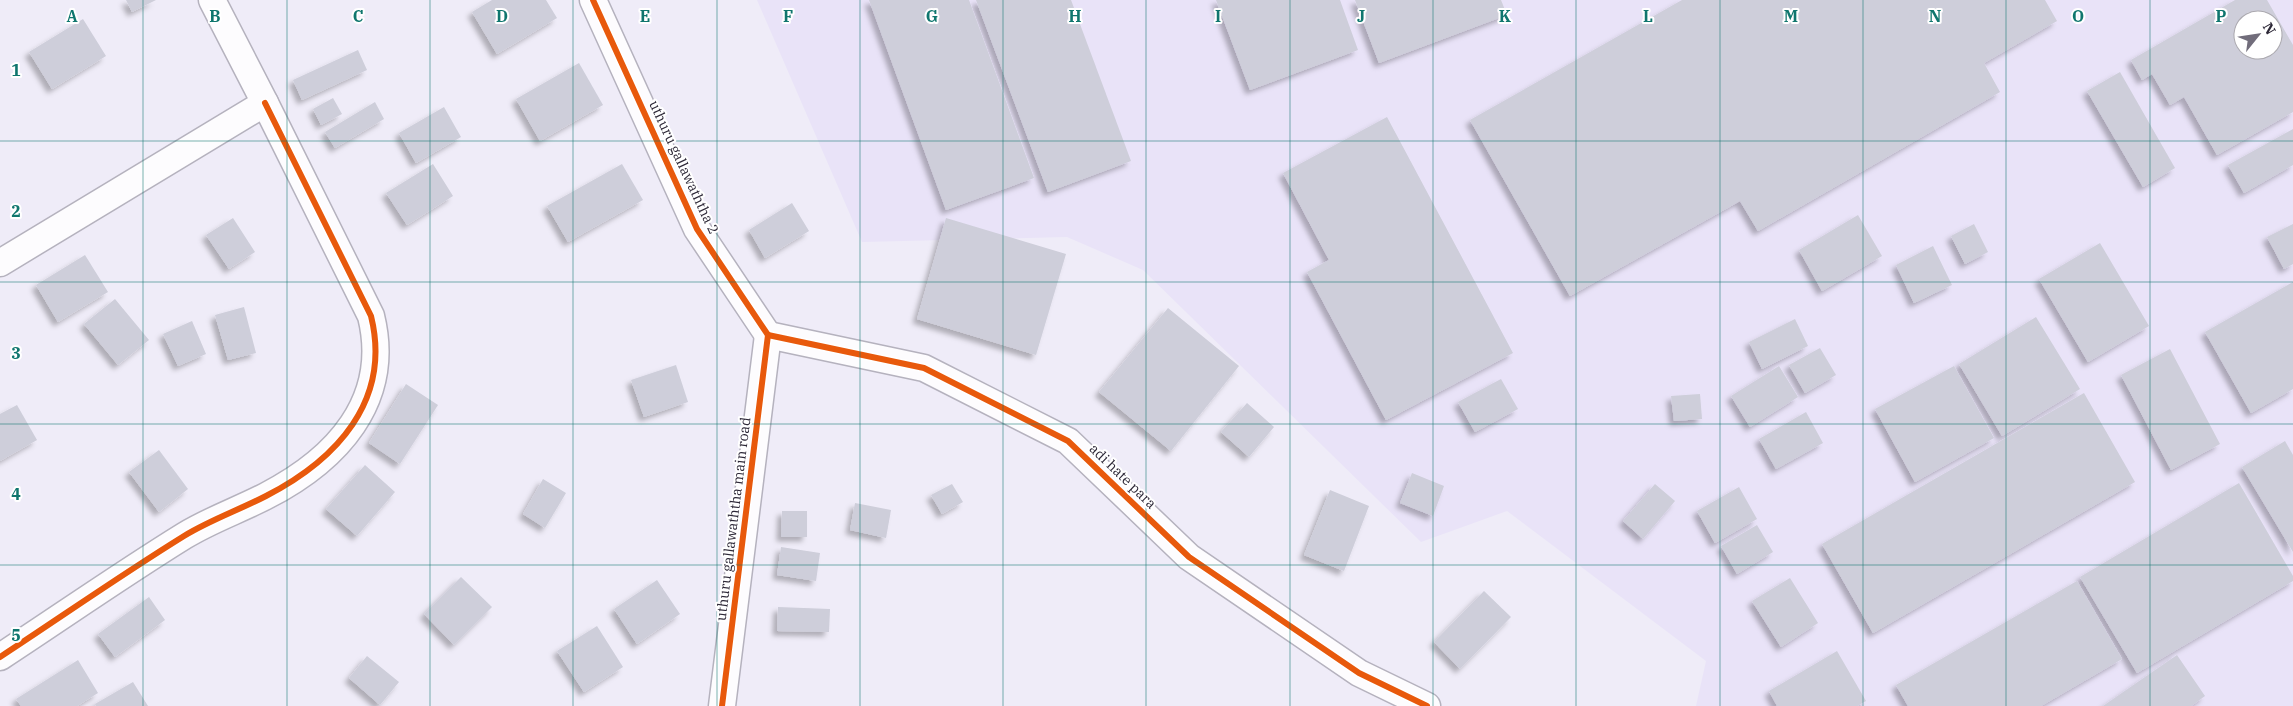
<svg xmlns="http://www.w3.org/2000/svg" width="2293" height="706" font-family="'IBM Plex Serif',serif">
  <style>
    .built { fill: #e9e3f8; fill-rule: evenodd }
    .building { fill: #ceceda; fill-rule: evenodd; filter: url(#shadow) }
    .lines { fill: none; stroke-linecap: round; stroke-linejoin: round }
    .street-casing { stroke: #b5b2be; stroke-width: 29 }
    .street { stroke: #fdfcfe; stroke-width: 26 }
    .cycleway-casing { stroke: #fff; stroke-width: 9 }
    .cycleway { stroke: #e8590c; stroke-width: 6 }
    .grid { fill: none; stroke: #0f766e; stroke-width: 1; stroke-opacity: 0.55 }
    .labels { text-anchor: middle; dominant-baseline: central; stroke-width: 4; stroke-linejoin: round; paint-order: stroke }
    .street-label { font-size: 14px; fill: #2d2837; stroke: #fff }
    .grid-label { font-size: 16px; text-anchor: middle; font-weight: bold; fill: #0f766e; stroke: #fff; stroke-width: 4; stroke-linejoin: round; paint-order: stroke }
  </style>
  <defs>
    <filter id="shadow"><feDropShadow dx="-4.5" dy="4.5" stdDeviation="2.5" flood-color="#0004"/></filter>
  </defs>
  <rect width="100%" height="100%" fill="#efecf8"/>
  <path class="built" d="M757,0H2293V706H1696L1706,661L1507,511L1421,542L1143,270L1067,237L862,242ZM2243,20H2273V50H2243Z"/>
  <g class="building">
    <polygon points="126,0 156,0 132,12"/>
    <polygon points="492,0 546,0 557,18 497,54 472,12"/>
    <polygon points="869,0 969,0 1034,178 946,210"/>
    <polygon points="976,0 1071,0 1131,161 1048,192"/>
    <polygon points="1216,0 1340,0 1358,50 1250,90"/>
    <polygon points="1355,0 1501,0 1507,15 1379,63"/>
    <polygon points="1682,0 2045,0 2057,21 1984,63 2000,92 1758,231 1740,201 1570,296 1470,120"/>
    <path d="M2235,0H2267L2293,45V112L2217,155L2184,97L2170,105L2152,74L2142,80L2131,60ZM2243,20H2273V50H2243Z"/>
    <polygon points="83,19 106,56 52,89 29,52"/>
    <polygon points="358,50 367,70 302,100 293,80"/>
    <polygon points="579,63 603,105 540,141 516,99"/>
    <polygon points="2120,72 2175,168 2143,187 2087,91"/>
    <polygon points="333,98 342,114 321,125 313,109"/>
    <polygon points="375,102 384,119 335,148 325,132"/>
    <polygon points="444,107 461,137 416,163 399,133"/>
    <polygon points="1387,117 1513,353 1386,420 1307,272 1329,260 1283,173"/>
    <polygon points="2293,129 2293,165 2244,193 2228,165"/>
    <polygon points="433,164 453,196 407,225 386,193"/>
    <polygon points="622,164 643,200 568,242 547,206"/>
    <polygon points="792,203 809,231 765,258 749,230"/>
    <polygon points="1858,215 1882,256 1822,291 1799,250"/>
    <polygon points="233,218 255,252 229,269 206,235"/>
    <polygon points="946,218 1066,254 1036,355 917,319"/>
    <polygon points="1974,224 1988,252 1965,264 1951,236"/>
    <polygon points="2293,224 2293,264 2284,269 2267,237"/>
    <polygon points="2100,243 2149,326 2088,362 2039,279"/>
    <polygon points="1933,246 1952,285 1914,303 1896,265"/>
    <polygon points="85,255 108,292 58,322 36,285"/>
    <polygon points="2293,282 2293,389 2251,413 2205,332"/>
    <polygon points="115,299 149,340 118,365 84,324"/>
    <polygon points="244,307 256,353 228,360 215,315"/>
    <polygon points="1168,308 1239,366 1171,451 1099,392"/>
    <polygon points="2036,317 2080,389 2002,436 1959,364"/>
    <polygon points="1795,319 1808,346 1762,369 1749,342"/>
    <polygon points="192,321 206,354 178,366 163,334"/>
    <polygon points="1820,348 1836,375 1805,393 1789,365"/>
    <polygon points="2170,349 2220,444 2171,470 2121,375"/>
    <polygon points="676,365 688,402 644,417 631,380"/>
    <polygon points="1779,366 1798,397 1750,427 1731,396"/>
    <polygon points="1954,366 1994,438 1915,482 1875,409"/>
    <polygon points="1501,379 1518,409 1475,432 1458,402"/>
    <polygon points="406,384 438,405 400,464 369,443"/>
    <polygon points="2084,393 2135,482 1873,633 1822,544"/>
    <polygon points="1700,394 1702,419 1674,421 1671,396"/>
    <polygon points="1247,403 1274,427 1249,457 1221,432"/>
    <polygon points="17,405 37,440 0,461 0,414"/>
    <polygon points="1806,412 1823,443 1776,469 1759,439"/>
    <polygon points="2285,441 2293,455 2293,552 2242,467"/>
    <polygon points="159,450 188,489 159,512 129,472"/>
    <polygon points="365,465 395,492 357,536 326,509"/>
    <polygon points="1412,473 1444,486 1433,516 1400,503"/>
    <polygon points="543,479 566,493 545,528 523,514"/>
    <polygon points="2239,483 2293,576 2293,581 2137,673 2080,577"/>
    <polygon points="952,484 963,502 942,514 931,495"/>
    <polygon points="1655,484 1675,501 1643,539 1623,521"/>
    <polygon points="1739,487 1757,519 1715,543 1697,511"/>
    <polygon points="1330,490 1369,506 1344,571 1304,555"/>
    <polygon points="855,503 891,510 886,538 850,530"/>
    <polygon points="782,511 807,511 807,537 781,537"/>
    <polygon points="1757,525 1773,552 1737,574 1721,546"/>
    <polygon points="781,547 820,553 816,581 777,575"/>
    <polygon points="461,577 492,607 454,645 424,614"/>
    <polygon points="1790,578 1818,623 1781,647 1752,601"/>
    <polygon points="657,580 680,614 637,644 614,609"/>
    <polygon points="2077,581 2122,659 2041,706 1908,706 1896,685"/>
    <polygon points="1484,591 1511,617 1460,669 1434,642"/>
    <polygon points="149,597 165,620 115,657 98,634"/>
    <polygon points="778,607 830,609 829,632 777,631"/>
    <polygon points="597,626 623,667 584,692 557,651"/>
    <polygon points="1837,651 1866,701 1857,706 1777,706 1769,691"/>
    <polygon points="2177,655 2205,696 2191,706 2103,706"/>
    <polygon points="367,656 399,682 380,705 349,678"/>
    <polygon points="78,660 98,693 77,706 21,706 16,699"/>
    <polygon points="133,682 148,706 96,706 95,704"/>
  </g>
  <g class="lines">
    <g class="street-casing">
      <g id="street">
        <polyline points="593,0 697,229 768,335"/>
        <polyline points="0,263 265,103 212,0"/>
        <polyline points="768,335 924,368 1068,441 1189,557 1359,673 1427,706"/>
        <path d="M0,657C61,617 121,575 184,536C210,520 239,510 266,496C336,460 392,401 371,316L265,103"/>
        <polyline points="722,706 768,335"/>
      </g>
    </g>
    <use href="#street" class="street"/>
    <g class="cycleway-casing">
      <g id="cycleway">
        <polyline points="593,0 697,229 768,335"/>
        <polyline points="768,335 924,368 1068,441 1189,557 1359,673 1427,706"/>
        <path d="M0,657C61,617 121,575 184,536C210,520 239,510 266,496C336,460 392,401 371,316L265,103"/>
        <polyline points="722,706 768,335"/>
      </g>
    </g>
    <use href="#cycleway" class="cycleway"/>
  </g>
  <path class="grid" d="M143,0V706M287,0V706M430,0V706M573,0V706M717,0V706M860,0V706M1003,0V706M1146,0V706M1290,0V706M1433,0V706M1576,0V706M1720,0V706M1863,0V706M2006,0V706M2150,0V706M0,141H2293M0,282H2293M0,424H2293M0,565H2293"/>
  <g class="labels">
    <g class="street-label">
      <text transform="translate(684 167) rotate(65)">uthuru gallawaththa 2</text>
      <text transform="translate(1123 476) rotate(44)">adi hate para</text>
      <text transform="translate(733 519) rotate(-83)">uthuru gallawaththa main road</text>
    </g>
  </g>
  <g class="grid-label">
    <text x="72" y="22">A</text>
    <text x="215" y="22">B</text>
    <text x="358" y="22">C</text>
    <text x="502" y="22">D</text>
    <text x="645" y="22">E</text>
    <text x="788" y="22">F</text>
    <text x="932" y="22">G</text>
    <text x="1075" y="22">H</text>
    <text x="1218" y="22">I</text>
    <text x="1361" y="22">J</text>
    <text x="1505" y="22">K</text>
    <text x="1648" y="22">L</text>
    <text x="1791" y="22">M</text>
    <text x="1935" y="22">N</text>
    <text x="2078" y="22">O</text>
    <text x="2221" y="22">P</text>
    <text x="16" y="76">1</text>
    <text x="16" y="217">2</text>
    <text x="16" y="359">3</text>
    <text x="16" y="500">4</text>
    <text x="16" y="641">5</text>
  </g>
  <g transform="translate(2258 35) rotate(60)"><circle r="24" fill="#ffffff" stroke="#aba9af"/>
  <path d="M0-4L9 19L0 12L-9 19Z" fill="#716d7b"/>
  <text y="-8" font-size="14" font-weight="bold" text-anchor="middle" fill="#2d2837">N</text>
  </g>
</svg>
